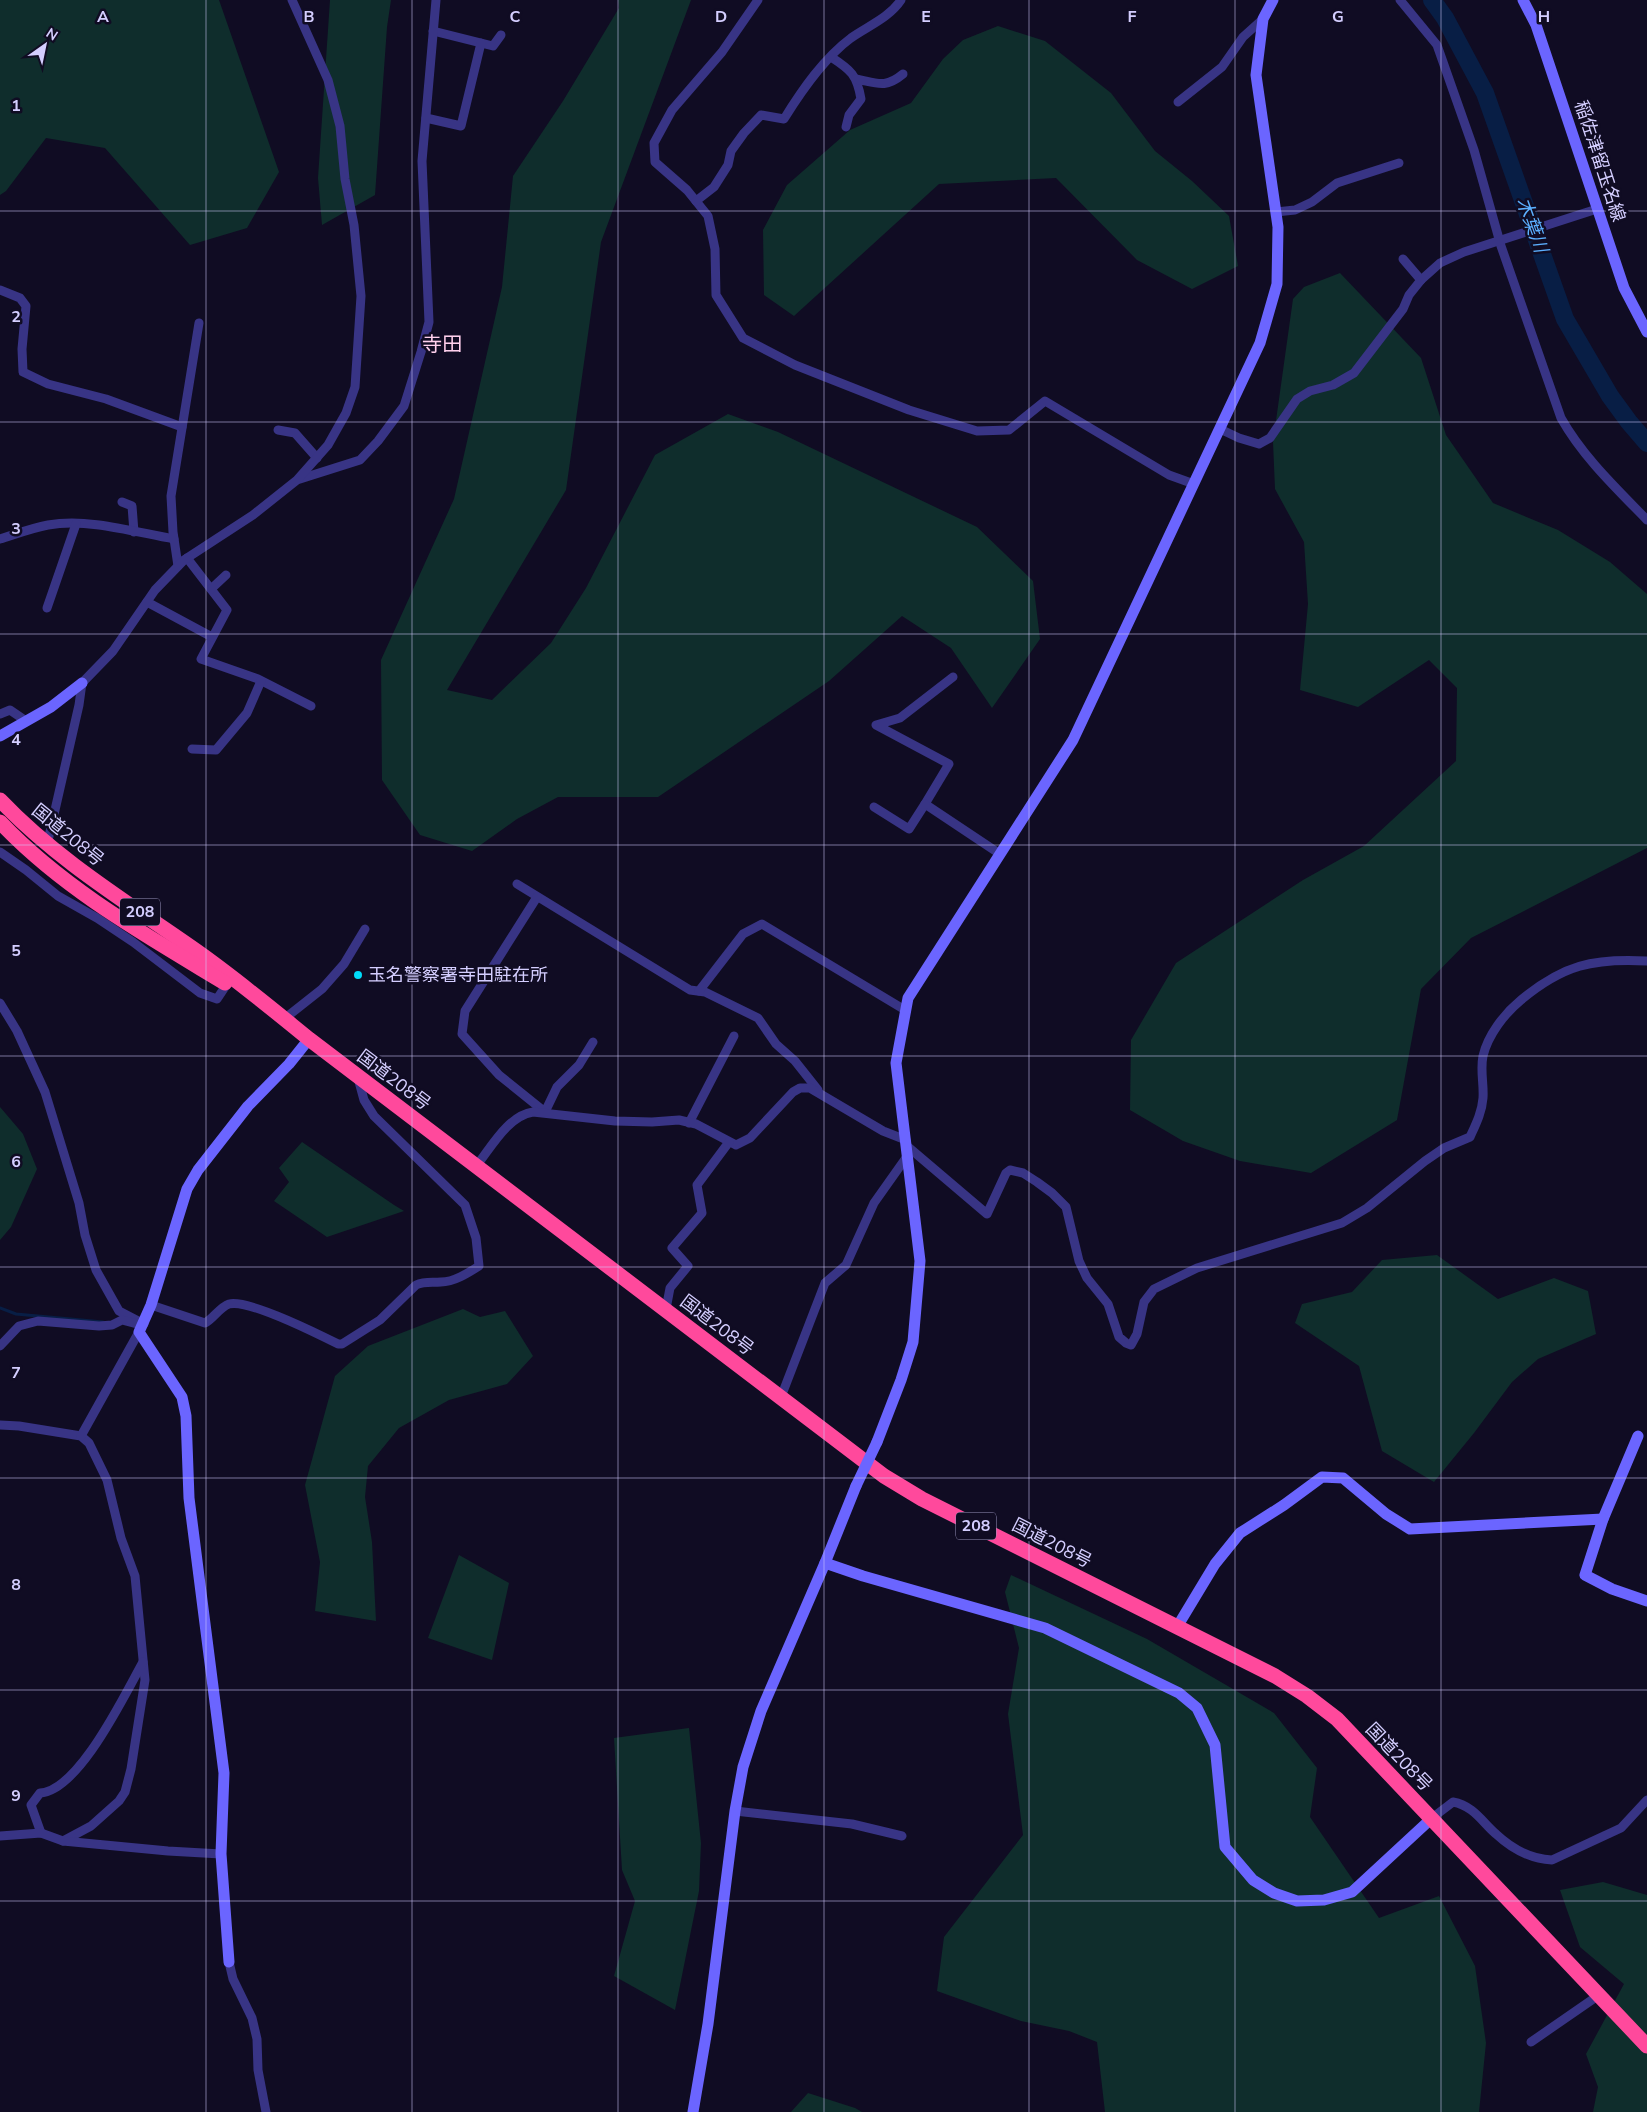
<svg xmlns="http://www.w3.org/2000/svg" width="1647" height="2112" font-family="'Nunito Sans','Noto Sans JP',sans-serif">
  <style>
    .green { fill: #0f2d2c }
    .lines { fill: none; stroke-linecap: round; stroke-linejoin: round }
    .stream { stroke: #081e45; stroke-width: 3 }
    .river { stroke: #081e45; stroke-width: 18 }
    .street { stroke: #383485; stroke-width: 9 }
    .secondary { stroke: #6b65ff; stroke-width: 11 }
    .highway { stroke: #ff499c; stroke-width: 15 }
    .secondary-bridge { stroke: #6b65ff; stroke-width: 11 }
    .grid { fill: none; stroke: #d4ceff; stroke-width: 1; stroke-opacity: 0.55 }
    .poi-dot { fill: #00dbf9; stroke: #100c23; stroke-width: 2 }
    .labels { text-anchor: middle; dominant-baseline: central; stroke-width: 5; stroke-linejoin: round; paint-order: stroke }
    .shield { fill: #100c23; stroke: #9994bd; stroke-width: 1 }
    .shield-label { font-size: 16px; font-weight: bold; fill: #d4ceff }
    .street-label { font-size: 18px; fill: #d4ceff; stroke: #100c23 }
    .poi-label { font-size: 18px; fill: #d4ceff; stroke: #100c23; text-anchor: start }
    .water-label { font-size: 19px; font-style: italic; fill: #5cb0ff; stroke: #100c23 }
    .quarter-label { font-size: 20px; fill: #ffd0ed; stroke: #100c23 }
    .grid-label { font-size: 16px; text-anchor: middle; font-weight: bold; fill: #d4ceff; stroke: #100c23; stroke-width: 5; stroke-linejoin: round; paint-order: stroke }
  </style>
  <rect width="100%" height="100%" fill="#100c23"/>
  <g class="green">
    <polygon points="0,0 219,0 279,172 247,228 190,245 105,148 46,138 6,191 0,195"/>
    <polygon points="330,0 391,0 387,27 375,195 322,225 318,178"/>
    <polygon points="618,0 691,0 601,242 566,490 447,690 492,700 551,643 586,588 655,455 728,414 778,432 977,527 1033,581 1040,639 992,708 951,648 902,616 829,681 658,797 558,797 517,819 472,851 420,835 382,780 381,660 454,499 502,287 513,176 563,101 619,8"/>
    <polygon points="998,26 1045,41 1111,93 1155,151 1192,181 1229,216 1238,266 1192,289 1137,260 1056,178 939,184 794,316 764,295 763,230 787,185 850,130 911,103 943,59 963,40"/>
    <polygon points="1340,273 1421,358 1446,435 1493,503 1558,530 1610,562 1647,594 1647,848 1471,938 1421,989 1397,1120 1311,1173 1240,1161 1183,1141 1130,1110 1131,1040 1176,963 1303,880 1364,846 1456,761 1457,688 1429,660 1358,707 1300,690 1308,604 1304,542 1275,489 1273,442 1293,299 1304,287"/>
    <polygon points="0,1107 23,1134 37,1169 11,1227 0,1240"/>
    <polygon points="302,1142 394,1205 404,1211 327,1237 274,1201 289,1182 279,1168"/>
    <polygon points="1437,1255 1498,1299 1554,1278 1588,1291 1596,1334 1538,1359 1512,1382 1474,1433 1434,1482 1382,1451 1359,1366 1295,1323 1302,1304 1352,1292 1382,1260"/>
    <polygon points="463,1309 480,1317 505,1311 533,1356 507,1384 449,1400 399,1428 368,1466 365,1497 372,1542 376,1621 315,1611 320,1562 305,1485 335,1376 368,1346"/>
    <polygon points="459,1555 509,1583 492,1660 428,1638"/>
    <polygon points="1011,1575 1147,1639 1274,1713 1317,1768 1310,1817 1379,1918 1439,1896 1475,1966 1486,2043 1479,2112 1105,2112 1097,2042 1069,2031 1021,2021 937,1991 944,1937 1023,1835 1008,1714 1019,1648 1005,1592"/>
    <polygon points="689,1728 701,1843 699,1891 675,2010 614,1976 635,1901 622,1870 614,1738"/>
    <polygon points="1603,1882 1647,1895 1647,2112 1593,2112 1598,2087 1586,2054 1624,1984 1580,1947 1560,1890"/>
    <polygon points="808,2093 855,2108 862,2112 791,2112"/>
  </g>
  <g class="lines">
    <polyline class="stream" points="0,1308 16,1314 103,1322"/>
    <polyline class="river" points="1432,0 1445,18 1485,93 1565,319 1610,396 1629,422 1647,443"/>
    <g class="street">
      <polyline points="758,0 722,52 672,110 654,143 655,162 687,190 708,216 715,249 716,295 743,338 795,365 909,410 977,431 1009,430 1045,401 1169,475 1194,484"/>
      <path d="M1400,0L1437,45L1474,150L1501,246L1561,418C1583,457 1616,488 1647,520"/>
      <polyline points="433,31 493,46 501,35"/>
      <path d="M831,57C851,70 857,75 861,99L849,115L846,127"/>
      <path d="M856,79C877,83 885,89 903,74"/>
      <polyline points="1178,102 1222,67 1243,37 1263,19"/>
      <polyline points="426,118 461,126 481,43"/>
      <path d="M696,201L714,187L728,165L731,151L744,133L761,115L784,119C802,90 824,58 851,38C868,26 889,18 901,0"/>
      <polyline points="1276,212 1295,210 1312,202 1337,183 1399,163"/>
      <polyline points="1403,259 1421,280"/>
      <polyline points="0,290 20,298 26,306 22,349 23,372 48,384 106,399 182,427"/>
      <polyline points="1220,429 1239,438 1259,444 1270,438 1297,399 1310,391 1333,385 1354,373 1403,309 1409,295 1421,280 1440,263 1464,252 1597,209"/>
      <polyline points="278,430 295,433 317,458"/>
      <polyline points="300,479 360,460 378,441 404,406 421,352 429,322 422,161 436,0"/>
      <polyline points="122,502 132,506 134,532"/>
      <path d="M0,539C16,534 32,528 48,525C89,518 134,532 174,539"/>
      <polyline points="187,558 227,610 201,659 258,679 311,706"/>
      <polyline points="178,566 173,532 171,496 199,323"/>
      <polyline points="211,589 226,575"/>
      <polyline points="147,602 212,637"/>
      <polyline points="47,608 76,524"/>
      <polyline points="953,677 900,718 876,725 949,764 925,804 1000,854"/>
      <polyline points="0,714 10,710 26,721"/>
      <polyline points="192,749 216,750 247,713 261,681"/>
      <polyline points="874,807 909,829 925,804"/>
      <polyline points="47,845 79,705 82,683 113,651 155,590 184,560 253,515 297,480 328,445 346,413 355,387 361,296 354,225 345,179 340,126 328,80 292,0"/>
      <polyline points="0,852 26,870 58,896 97,918 133,942 200,993 217,999 227,984"/>
      <polyline points="517,884 690,990 705,992 758,1018 776,1044 795,1061 818,1090"/>
      <polyline points="537,897 465,1011 462,1034 499,1075 545,1112 557,1087 579,1065 593,1042"/>
      <polyline points="699,991 743,934 762,924 905,1010"/>
      <polyline points="0,1003 17,1031 45,1092 79,1203 85,1235 96,1270 119,1311 144,1324"/>
      <polyline points="284,1019 322,989 344,964 365,929"/>
      <polyline points="689,1123 734,1036"/>
      <path d="M907,1146L987,1214L1006,1173L1010,1170L1023,1173L1037,1182L1052,1193L1066,1207L1079,1261L1087,1278L1108,1304L1119,1337L1126,1343L1131,1345L1137,1334L1144,1302L1154,1289L1197,1268L1342,1223L1367,1208L1425,1161L1444,1148L1470,1137C1476,1124 1482,1112 1483,1098C1484,1084 1480,1070 1483,1056C1488,1035 1504,1014 1521,1000C1563,965 1593,958 1647,961"/>
      <path d="M477,1165C492,1146 508,1116 533,1112L615,1121L652,1122L679,1120L696,1124L736,1145L750,1138L793,1092L800,1088H810L883,1131L906,1140"/>
      <path d="M151,1305L205,1323C213,1319 220,1307 229,1304C249,1299 318,1334 338,1344H342L380,1320L416,1285C425,1281 432,1283 441,1282C454,1282 468,1273 479,1266L476,1238L465,1205L374,1116L364,1100L358,1078"/>
      <polyline points="666,1309 670,1288 688,1266 672,1248 702,1213 697,1185 729,1142"/>
      <polyline points="0,1346 19,1326 38,1321 99,1326 112,1325 122,1320 137,1324"/>
      <polyline points="781,1397 825,1283 846,1265 874,1203 908,1155"/>
      <polyline points="0,1425 19,1426 81,1436 89,1443 107,1480 121,1538 135,1576 145,1680 131,1769 125,1792 119,1801 91,1826 63,1841"/>
      <polyline points="81,1436 140,1330"/>
      <polyline points="735,1811 852,1824 902,1836"/>
      <path d="M1432,1818L1453,1802C1474,1806 1482,1822 1496,1834C1511,1848 1531,1859 1552,1860L1621,1828L1647,1800"/>
      <path d="M41,1833L31,1805L40,1793C79,1791 125,1694 143,1662"/>
      <polyline points="0,1836 41,1833 63,1841 168,1851 221,1854"/>
      <polyline points="229,1962 233,1979 252,2018 257,2039 258,2070 266,2112"/>
      <polyline points="1531,2042 1599,1995"/>
    </g>
    <g class="secondary">
      <polyline points="1523,0 1536,25 1624,288 1647,332"/>
      <polyline points="0,736 51,707 82,683"/>
      <polyline points="1638,1436 1603,1519 1585,1575 1612,1589 1647,1601"/>
      <polyline points="877,1442 901,1380 913,1342 920,1261 896,1063 908,998 1073,740 1260,343 1277,284 1278,227 1256,75 1263,19 1273,0"/>
      <polyline points="825,1563 863,1576 1045,1628 1179,1693 1197,1708 1215,1745 1225,1847 1253,1880 1274,1893 1297,1901 1324,1900 1352,1892 1432,1818"/>
      <polyline points="1177,1627 1215,1564 1240,1533 1284,1505 1322,1477 1343,1478 1386,1514 1410,1529 1603,1519"/>
      <polyline points="229,1962 221,1854 224,1773 189,1498 186,1416 182,1397 139,1332 151,1305 187,1189 198,1170 248,1106 289,1064 309,1039"/>
      <polyline points="693,2112 708,2024 735,1811 743,1767 761,1711 825,1563 856,1486"/>
    </g>
    <g class="highway">
      <path d="M0,800C57,860 128,903 195,950C235,978 272,1009 309,1039L884,1476L922,1499L1275,1676L1307,1696L1337,1719L1647,2046"/>
      <path d="M0,822C63,889 147,936 225,983"/>
    </g>
    <polyline class="secondary-bridge" points="856,1486 877,1442"/>
  </g>
  <path class="grid" d="M206,0V2112M412,0V2112M618,0V2112M824,0V2112M1029,0V2112M1235,0V2112M1441,0V2112M0,211H1647M0,422H1647M0,634H1647M0,845H1647M0,1056H1647M0,1267H1647M0,1478H1647M0,1690H1647M0,1901H1647"/>
  <circle class="poi-dot" cx="358" cy="975" r="5"/>
  <g class="labels">
    <g class="shield">
      <rect x="120" y="898.5" width="40" height="27" rx="4"/>
      <rect x="956" y="1512.5" width="40" height="27" rx="4"/>
    </g>
    <g class="shield-label">
      <text x="140" y="912">208</text>
      <text x="976" y="1526">208</text>
    </g>
    <g class="street-label">
      <text transform="translate(1600 161) rotate(72)">稲佐津留玉名線</text>
      <text transform="translate(68 835) rotate(39)">国道208号</text>
      <text transform="translate(394 1080) rotate(37)">国道208号</text>
      <text transform="translate(717 1325) rotate(37)">国道208号</text>
      <text transform="translate(1052 1543) rotate(27)">国道208号</text>
      <text transform="translate(1399 1757) rotate(46)">国道208号</text>
    </g>
    <g class="poi-label">
      <text x="368" y="975">玉名警察署寺田駐在所</text>
    </g>
    <g class="water-label">
      <text transform="translate(1532 225) rotate(70)">木葉川</text>
    </g>
    <g class="quarter-label">
      <text x="442" y="344">寺田</text>
    </g>
  </g>
  <g class="grid-label">
    <text x="103" y="22">A</text>
    <text x="309" y="22">B</text>
    <text x="515" y="22">C</text>
    <text x="721" y="22">D</text>
    <text x="926" y="22">E</text>
    <text x="1132" y="22">F</text>
    <text x="1338" y="22">G</text>
    <text x="1544" y="22">H</text>
    <text x="16" y="111">1</text>
    <text x="16" y="322">2</text>
    <text x="16" y="534">3</text>
    <text x="16" y="745">4</text>
    <text x="16" y="956">5</text>
    <text x="16" y="1167">6</text>
    <text x="16" y="1378">7</text>
    <text x="16" y="1590">8</text>
    <text x="16" y="1801">9</text>
  </g>
  <g transform="translate(45 45) rotate(33)" stroke="#100c23" stroke-width="4" paint-order="stroke">
  <path d="M0-4L9 19L0 12L-9 19Z" fill="#d4ceff"/>
  <text y="-8" font-size="14" font-weight="bold" text-anchor="middle" fill="#d4ceff">N</text>
  </g>
</svg>
